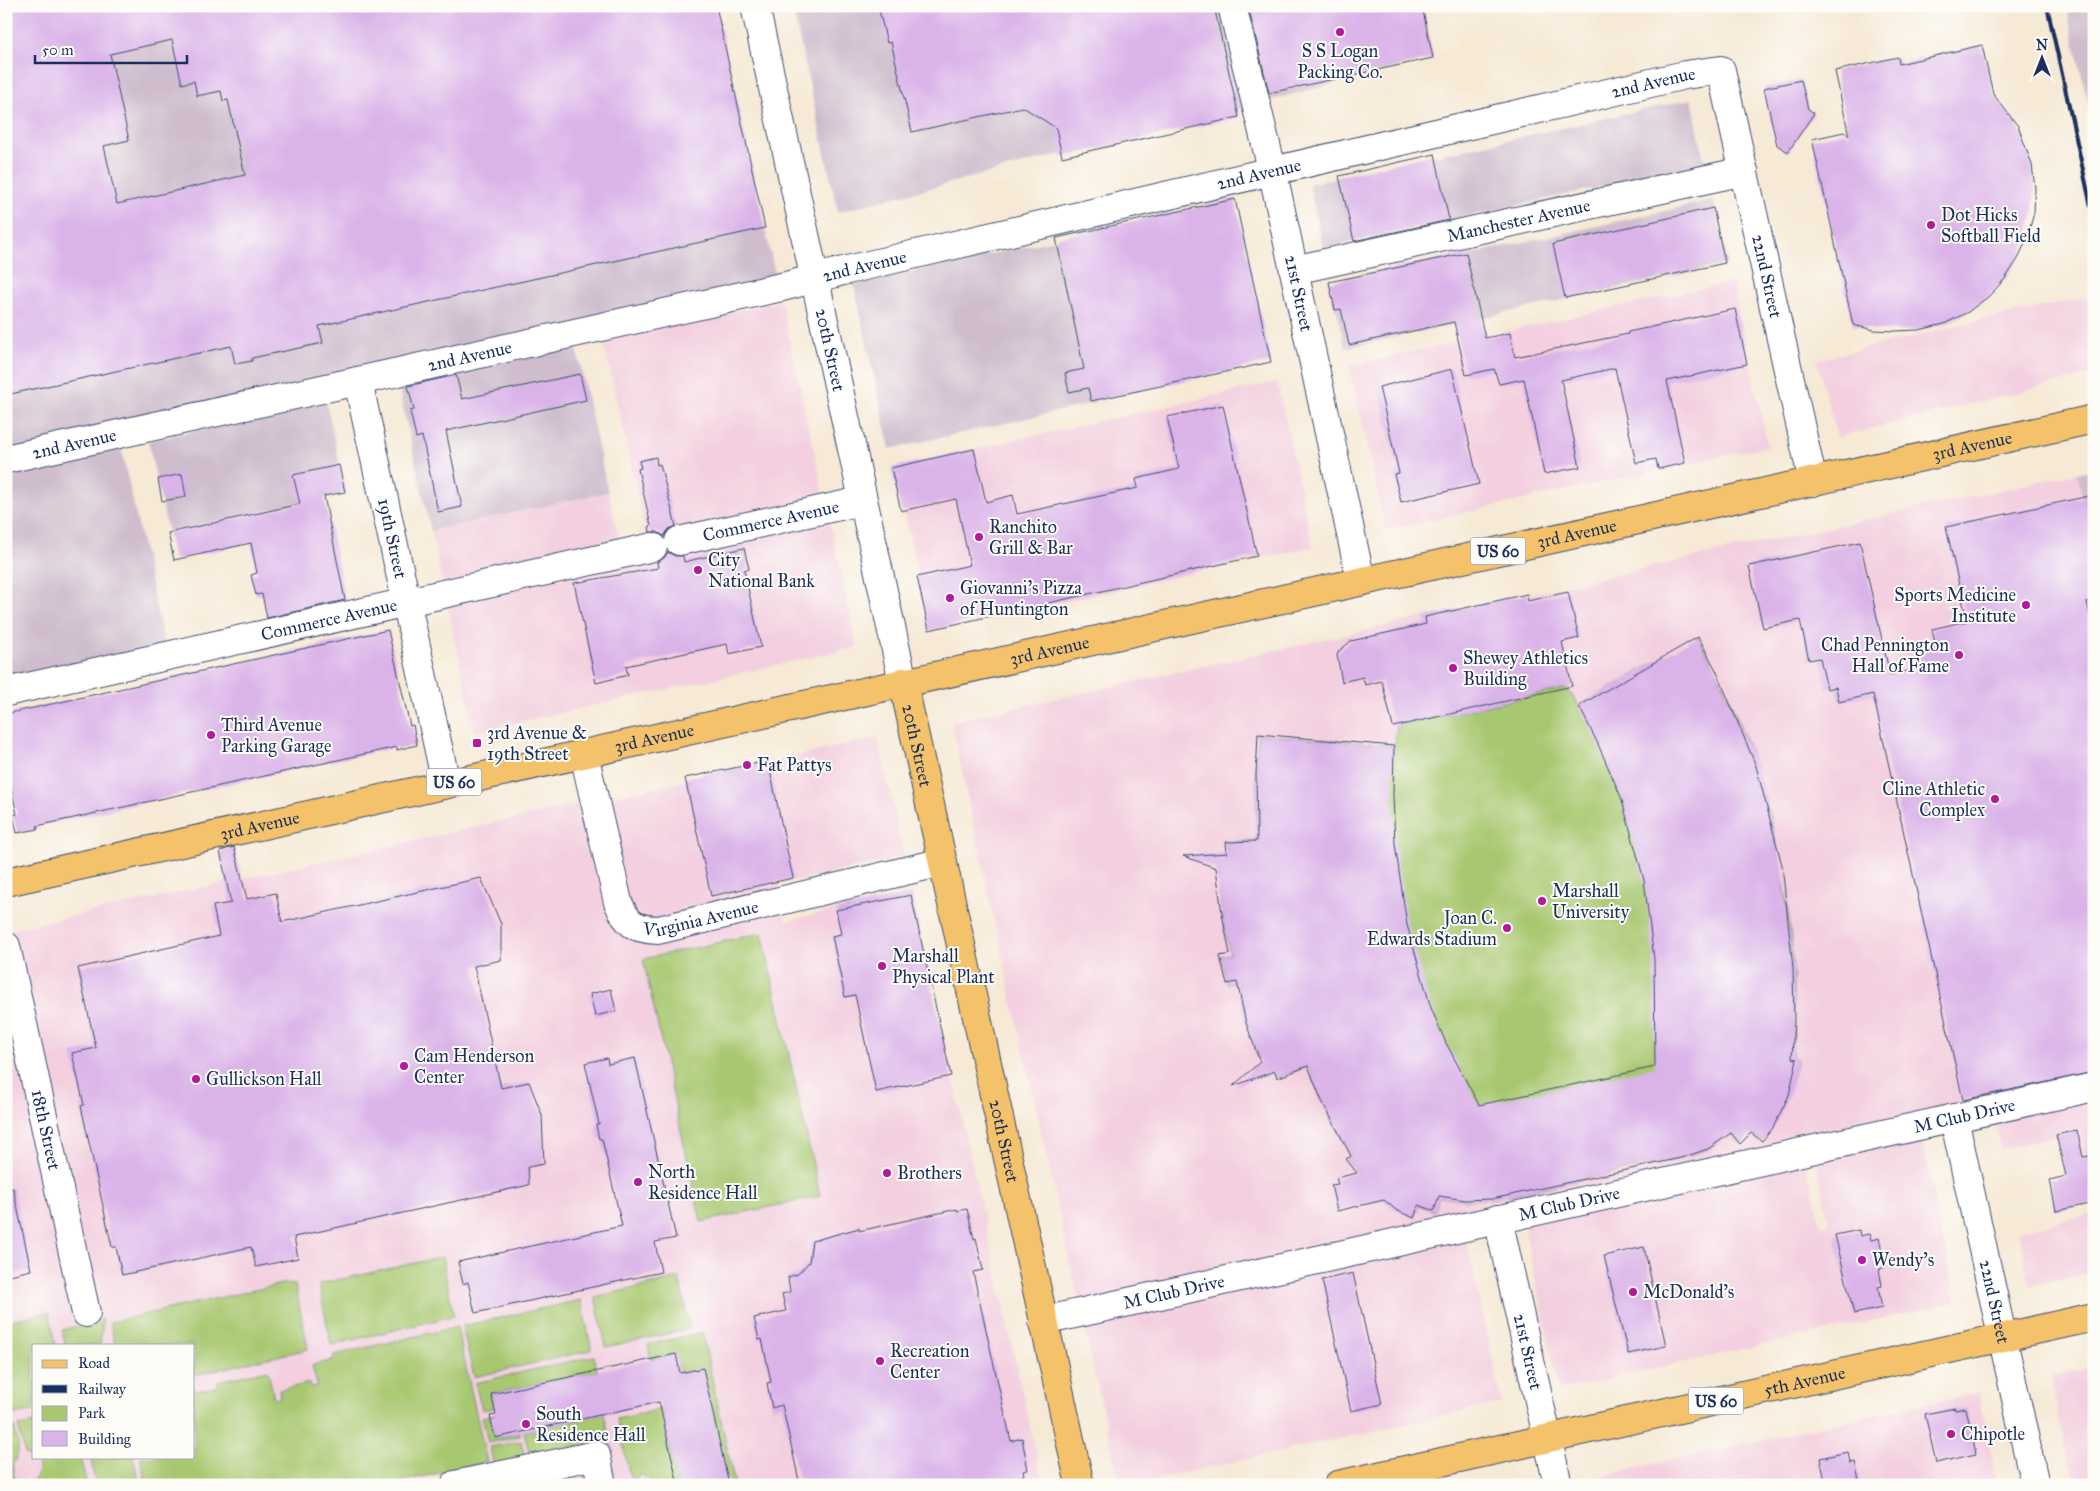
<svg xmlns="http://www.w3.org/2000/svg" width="2100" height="1491" font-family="'IM FELL Great Primer',serif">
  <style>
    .built { fill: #f3cfdf; fill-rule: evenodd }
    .industrial { fill: #cfbdce }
    .green { fill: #a7c870; stroke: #617c67 }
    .building { fill: #dab3e9; fill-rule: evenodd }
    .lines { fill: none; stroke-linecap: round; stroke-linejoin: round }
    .minor-casing { stroke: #3c4b70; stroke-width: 30 }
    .major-casing { stroke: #3c4b70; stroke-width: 30 }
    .minor { stroke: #fff; stroke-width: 28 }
    .major { stroke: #f3c26a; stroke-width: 28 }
    .rail { stroke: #1b2f5e; stroke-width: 4 }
    .poi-dot { fill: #b5179e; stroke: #fdfcf7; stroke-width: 2 }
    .labels { text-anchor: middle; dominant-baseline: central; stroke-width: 4; stroke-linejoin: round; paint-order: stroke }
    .shield { fill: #fdfcf7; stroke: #5f6c8c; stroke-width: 1 }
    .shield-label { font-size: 16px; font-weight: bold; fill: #1b2f5e }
    .poi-label { font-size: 18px; fill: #1b2f5e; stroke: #fdfcf7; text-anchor: start }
    .street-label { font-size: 18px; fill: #1b2f5e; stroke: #fdfcf7 }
  </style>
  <rect width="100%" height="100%" fill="#fdfcf7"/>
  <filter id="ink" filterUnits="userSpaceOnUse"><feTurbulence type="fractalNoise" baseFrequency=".02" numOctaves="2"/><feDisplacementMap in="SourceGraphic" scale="10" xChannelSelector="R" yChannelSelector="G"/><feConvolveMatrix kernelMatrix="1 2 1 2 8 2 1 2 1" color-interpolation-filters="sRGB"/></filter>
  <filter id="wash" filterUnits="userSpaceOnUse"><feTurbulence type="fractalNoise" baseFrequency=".0096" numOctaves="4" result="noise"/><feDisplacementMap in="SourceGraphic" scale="20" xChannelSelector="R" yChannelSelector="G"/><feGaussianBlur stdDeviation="1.12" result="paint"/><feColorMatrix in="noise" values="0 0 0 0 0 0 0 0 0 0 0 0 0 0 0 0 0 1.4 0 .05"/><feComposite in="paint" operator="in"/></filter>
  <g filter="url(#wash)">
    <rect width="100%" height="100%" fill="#f6e9d5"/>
    <g class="built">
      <polygon points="1732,282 1768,446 1386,530 1349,366"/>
      <polygon points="2094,296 2094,374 1837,437 1817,360 1980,320"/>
      <polygon points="781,301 857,647 475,732 447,604 652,559 603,340"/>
      <polygon points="1277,382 1313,547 930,631 894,467"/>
      <polygon points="2077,473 2094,547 2094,1080 1079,1304 951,722"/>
      <polygon points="608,492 621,547 443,586 431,531"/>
      <path d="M878,738L904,857L779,884L786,921L912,893L1043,1485H566L557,1449L396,1485H6V931ZM34,1345H194V1457H34Z"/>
      <polygon points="2094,1099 2094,1194 2080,1131 2000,1149 1994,1121"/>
      <polygon points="1921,1138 1957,1302 1559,1390 1524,1226 1806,1163 1821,1226 1829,1224 1816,1161"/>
      <polygon points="2094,1214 2094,1272 2030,1286 2018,1231"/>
      <polygon points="1466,1239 1502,1403 1129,1485 1120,1485 1083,1323"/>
      <polygon points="2094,1367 2094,1485 2074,1485 2050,1376"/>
      <polygon points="1978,1392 1998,1485 1597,1485 1595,1477"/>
    </g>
    <g class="industrial">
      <polygon points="6,6 716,6 777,283 6,453"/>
      <polygon points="792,6 1421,6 1433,58 838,212"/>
      <polygon points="2066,6 2094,6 2094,130"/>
      <polygon points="1692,99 1705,164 1323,248 1309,184"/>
      <polygon points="1714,200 1728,264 1345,348 1331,285"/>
      <polygon points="1059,239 1095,403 890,449 854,285"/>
      <polygon points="576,346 608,492 431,531 398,386"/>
      <polygon points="326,402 346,493 168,532 148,441"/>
      <polygon points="121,447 165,648 6,682 6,473"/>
      <polygon points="2094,469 2094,547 2077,473"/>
    </g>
    <g class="green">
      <path d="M1699,637C1769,769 1802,907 1792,1058L1797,1059C1790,1089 1782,1117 1762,1141L1751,1133L1740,1144L1730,1133L1708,1149L1681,1158L1492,1199L1465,1200L1439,1196L1434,1211L1419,1205L1414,1217C1384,1205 1365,1184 1346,1159L1351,1156L1321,1099L1308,1066L1277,1078L1275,1071L1257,1078L1250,1075L1253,1068L1271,1061L1268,1054L1258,1058L1237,982L1227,984L1220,956L1230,954L1222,914L1217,870L1228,869L1226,842L1257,840L1256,774L1258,734L1394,746L1397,726L1567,688L1579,706Z"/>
      <polygon points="762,933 820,1196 701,1222 643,959"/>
      <polygon points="442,1257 454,1316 331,1345 319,1284"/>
      <polygon points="679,1278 690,1329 606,1347 595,1297"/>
      <polygon points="286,1283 295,1285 308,1349 194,1375 194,1345 115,1345 110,1322"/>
      <polygon points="581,1300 592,1350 474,1377 462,1326"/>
      <polygon points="49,1312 56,1345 34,1345 34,1411 13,1415 12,1412 6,1413 6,1321"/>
      <polygon points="103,1319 100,1345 65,1345 62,1330"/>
      <polygon points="457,1327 487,1462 386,1485 146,1485 140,1457 194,1457 194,1386 196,1391 218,1386 218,1381 268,1370 274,1399 280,1398 279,1390 310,1383 311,1387 317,1386 312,1365 334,1360 334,1355"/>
      <polygon points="702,1332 735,1485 729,1485 680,1373 676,1354 651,1359 648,1345"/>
      <polygon points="594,1356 597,1371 491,1394 494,1408 482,1410 475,1383"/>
      <polygon points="661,1409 678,1485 649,1485 651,1480 639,1474 636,1480 630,1476 617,1419"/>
      <polygon points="495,1414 490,1416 495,1438 520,1433 520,1436 488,1443 482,1417"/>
      <polygon points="604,1414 610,1439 572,1447 531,1460 524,1432"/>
      <path d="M34,1423V1457H80L87,1485H6V1429L14,1427C18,1443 22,1451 12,1465L14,1477C25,1490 43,1480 37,1463L25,1454L18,1426Z"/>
      <polygon points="521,1441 526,1461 494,1468 490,1447"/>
      <polygon points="93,1457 133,1457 140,1485 96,1485 92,1467"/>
    </g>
    <g id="blocks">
      <g class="building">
        <path d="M6,6H716L765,228L319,326L323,343L252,358V361L235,364L231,346L6,395ZM172,40L182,84L194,81L197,96L221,91L223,101L228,100L245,175L117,204L104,146L129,140L110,54Z"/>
        <polygon points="878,6 1214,6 1239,117 1062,157 1056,128 1023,107 912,132 891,42 887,43"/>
        <polygon points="1248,6 1422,6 1433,58 1269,93"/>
        <polygon points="1982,45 1993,94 2018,126 2032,165 2035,188 2034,213 2027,238 2018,259 2005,279 1988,297 1968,312 1944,324 1919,330 1895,331 1874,330 1853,325 1812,139 1844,132 1849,136 1835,71 1898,57 1899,64"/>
        <polygon points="1801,80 1808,109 1814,113 1788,152 1777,145 1764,88"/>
        <polygon points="1435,154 1449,220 1354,241 1339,176"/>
        <polygon points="1235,199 1271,362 1091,401 1088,388 1069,392 1065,373 1084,369 1056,238"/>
        <polygon points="1713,208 1725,263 1565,298 1553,244"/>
        <polygon points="1466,253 1485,338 1510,333 1515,357 1628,334 1628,332 1735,309 1747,364 1667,381 1685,463 1658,469 1656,459 1636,463 1615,368 1561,380 1580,467 1544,474 1524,379 1499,384 1494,369 1466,375 1454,322 1349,345 1341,309 1335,310 1329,282"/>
        <polygon points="1452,369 1479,484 1401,502 1394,474 1399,473 1379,387"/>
        <polygon points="580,374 586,400 446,431 462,507 438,512 422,436 416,438 410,411 414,410 408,386 456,375 462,399"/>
        <polygon points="1223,405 1257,556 929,630 917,577 970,565 956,499 901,511 891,468 974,449 986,502 1013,495 1017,514 1138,488 1136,479 1179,469 1167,417"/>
        <polygon points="656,457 657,465 660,464 676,526 669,529 664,536 657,532 650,532 649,527 651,526 638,469 641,468 639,461"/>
        <polygon points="339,465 345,492 324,496 345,600 267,618 262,594 256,595 251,575 257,573 251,543 174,560 168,533 300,504 293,475"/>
        <polygon points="182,474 186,497 162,501 158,479"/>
        <polygon points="2094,495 2094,601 2087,602 2094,632 2094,1072 1963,1100 1873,694 1839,702 1836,687 1827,689 1820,658 1809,660 1800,620 1763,628 1749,566 1860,542 1890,675 1921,668 1917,652 1936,648 1932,629 1967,621 1946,527"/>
        <polygon points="744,548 749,569 744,570 761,647 729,654 727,644 626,666 628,675 596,683 574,583 658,568 657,562 664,558 668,552 675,556 683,556 684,562"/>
        <polygon points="1568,592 1579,638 1562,642 1572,686 1393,727 1382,681 1365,685 1363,677 1342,682 1337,655 1339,651 1351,641 1426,624 1425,617 1527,594 1528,601"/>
        <polygon points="388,630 410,726 413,725 417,745 397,750 397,747 37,826 38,829 17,833 13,815 17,814 6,767 6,714"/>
        <polygon points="1698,637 1716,670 1756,766 1782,865 1793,968 1794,1020 1792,1058 1797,1059 1789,1095 1773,1128 1762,1141 1751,1133 1740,1144 1731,1133 1708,1149 1681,1158 1492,1199 1465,1200 1439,1196 1434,1211 1419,1205 1414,1218 1396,1210 1384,1200 1337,1211 1331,1185 1338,1184 1336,1178 1357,1173 1346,1159 1351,1156 1321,1099 1308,1066 1277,1078 1275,1071 1233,1086 1260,1062 1246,1023 1237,982 1227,984 1220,956 1230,954 1222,914 1216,868 1183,856 1227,853 1226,842 1257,841 1256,774 1258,734 1394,746 1393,795 1395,844 1407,925 1431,1008 1446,1043 1479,1105 1655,1067 1654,959 1644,880 1621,797 1597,742 1579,706"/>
        <polygon points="768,761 793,878 711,896 685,778"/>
        <polygon points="234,847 247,899 276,893 282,922 481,878 501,924 501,960 474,966 501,1088 529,1082 542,1115 544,1164 528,1167 529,1185 294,1237 298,1258 256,1267 251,1247 122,1275 116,1247 112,1247 81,1106 84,1105 72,1053 96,1048 78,968 219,936 213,906 231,903 220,851"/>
        <polygon points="911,895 951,1076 876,1092 855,995 845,997 832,936 841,934 836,910"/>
        <polygon points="611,989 616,1011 595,1016 590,994"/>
        <polygon points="607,1058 608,1064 635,1058 676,1238 655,1242 661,1272 475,1313 468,1282 463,1284 458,1262 622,1226 602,1139 599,1139 596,1125 599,1124 585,1063"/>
        <polygon points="2077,1130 2083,1157 2094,1155 2094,1203 2056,1211 2050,1180 2066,1176 2056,1135"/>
        <polygon points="13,1188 31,1270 6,1276 6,1189"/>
        <polygon points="957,1209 957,1211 967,1209 974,1239 976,1238 983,1270 973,1272 1011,1441 1022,1438 1028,1470 1023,1471 1024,1475 1004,1485 800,1485 782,1405 772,1408 767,1383 771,1382 762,1339 759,1340 754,1318 786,1311 782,1294 790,1292 788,1277 798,1274 809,1262 812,1241 859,1228 859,1231"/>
        <polygon points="1859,1230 1860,1236 1869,1234 1871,1240 1879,1238 1886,1267 1879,1269 1882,1286 1878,1287 1882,1308 1854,1314 1835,1235"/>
        <polygon points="1644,1247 1666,1346 1628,1354 1604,1256"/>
        <polygon points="1353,1273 1382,1404 1351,1411 1322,1280"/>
        <polygon points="676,1354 680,1373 703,1368 729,1485 678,1485 659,1402 495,1438 490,1416 496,1415 491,1394"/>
        <polygon points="1955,1408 1955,1410 1966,1408 1976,1454 1936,1463 1925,1414"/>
        <polygon points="1848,1452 1850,1463 1855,1462 1860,1485 1826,1485 1820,1458"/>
      </g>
    </g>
  </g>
  <g filter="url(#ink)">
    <use href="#blocks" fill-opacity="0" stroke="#3c4b70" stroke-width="1"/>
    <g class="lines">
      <g class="minor-casing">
        <g id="minor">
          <path id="s1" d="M755,6L903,682"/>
          <path id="s2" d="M1232,6L1272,169L1361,581"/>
          <path id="s3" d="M1294,270L1744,171"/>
          <path id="s4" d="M358,381L446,783"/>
          <path id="s5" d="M6,459L786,286L843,271L1685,75L1721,70L1813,482"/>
          <path id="s6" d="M679,541L862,501"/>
          <path id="s7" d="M6,692L653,547"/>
          <path id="s8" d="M584,754L618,902C627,924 634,929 658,930L943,862"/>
          <path id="s9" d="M6,946L86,1313"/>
          <path id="s10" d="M1954,1118L2035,1485"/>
          <path id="s11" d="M1498,1219L1558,1485"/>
          <path id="s12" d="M1043,1321L2094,1087"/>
          <polyline points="455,1485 596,1455 602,1485"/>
        </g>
      </g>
      <g class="major-casing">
        <g id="major">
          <path id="s13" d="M903,682L1080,1485"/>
          <path id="s14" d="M6,882L2094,419"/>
          <path id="s15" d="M1338,1485L2094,1317"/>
        </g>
      </g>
      <use href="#minor" class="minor"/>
      <use href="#major" class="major"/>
      <polyline class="rail" points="2047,6 2094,220"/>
    </g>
  </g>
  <g class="poi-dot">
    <circle cx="1340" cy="32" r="5"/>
    <circle cx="1931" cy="225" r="5"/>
    <circle cx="979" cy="537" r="5"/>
    <circle cx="698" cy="570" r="5"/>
    <circle cx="950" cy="598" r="5"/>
    <circle cx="2026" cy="605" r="5"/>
    <circle cx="1959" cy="655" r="5"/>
    <circle cx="1453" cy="668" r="5"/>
    <circle cx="211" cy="735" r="5"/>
    <rect x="472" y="738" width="10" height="10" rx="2.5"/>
    <circle cx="747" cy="765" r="5"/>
    <circle cx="1995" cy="799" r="5"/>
    <circle cx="1542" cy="901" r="5"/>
    <circle cx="1507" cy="928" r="5"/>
    <circle cx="882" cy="966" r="5"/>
    <circle cx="404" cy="1066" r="5"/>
    <circle cx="196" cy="1079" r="5"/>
    <circle cx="887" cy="1173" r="5"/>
    <circle cx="638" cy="1182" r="5"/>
    <circle cx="1862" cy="1260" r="5"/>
    <circle cx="1633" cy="1292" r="5"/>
    <circle cx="880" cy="1361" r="5"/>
    <circle cx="526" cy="1424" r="5"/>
    <circle cx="1951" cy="1434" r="5"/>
  </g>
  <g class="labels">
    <g class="shield">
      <rect x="1470.5" y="537.5" width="55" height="27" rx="4"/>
      <rect x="426.5" y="768.5" width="55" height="27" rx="4"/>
      <rect x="1688.5" y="1387.5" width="55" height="27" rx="4"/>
    </g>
    <g class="shield-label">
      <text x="1498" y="551">US 60</text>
      <text x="454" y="782">US 60</text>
      <text x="1716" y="1401">US 60</text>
    </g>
    <g class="poi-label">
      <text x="1340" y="51" text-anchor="middle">S S Logan<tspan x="1340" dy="21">Packing Co.</tspan></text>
      <text x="1941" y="215">Dot Hicks<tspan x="1941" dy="21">Softball Field</tspan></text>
      <text x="989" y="527">Ranchito<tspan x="989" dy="21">Grill &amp; Bar</tspan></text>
      <text x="708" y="560">City<tspan x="708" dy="21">National Bank</tspan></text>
      <text x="960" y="588">Giovanni's Pizza<tspan x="960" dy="21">of Huntington</tspan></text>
      <text x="2016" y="595" text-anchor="end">Sports Medicine<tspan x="2016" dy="21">Institute</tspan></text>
      <text x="1949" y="645" text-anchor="end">Chad Pennington<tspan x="1949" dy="21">Hall of Fame</tspan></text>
      <text x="1463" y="658">Shewey Athletics<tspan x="1463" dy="21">Building</tspan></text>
      <text x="221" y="725">Third Avenue<tspan x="221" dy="21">Parking Garage</tspan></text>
      <text x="487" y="733">3rd Avenue &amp;<tspan x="487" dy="21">19th Street</tspan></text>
      <text x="757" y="765">Fat Pattys</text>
      <text x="1985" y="789" text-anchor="end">Cline Athletic<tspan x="1985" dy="21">Complex</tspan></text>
      <text x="1552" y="891">Marshall<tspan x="1552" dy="21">University</tspan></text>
      <text x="1497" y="918" text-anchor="end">Joan C.<tspan x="1497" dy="21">Edwards Stadium</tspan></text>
      <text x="892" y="956">Marshall<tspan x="892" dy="21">Physical Plant</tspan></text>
      <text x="414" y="1056">Cam Henderson<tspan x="414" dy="21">Center</tspan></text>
      <text x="206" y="1079">Gullickson Hall</text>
      <text x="648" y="1172">North<tspan x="648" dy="21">Residence Hall</tspan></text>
      <text x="897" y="1173">Brothers</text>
      <text x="1872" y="1260">Wendy's</text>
      <text x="1643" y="1292">McDonald's</text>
      <text x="890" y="1351">Recreation<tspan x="890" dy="21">Center</tspan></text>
      <text x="536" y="1414">South<tspan x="536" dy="21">Residence Hall</tspan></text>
      <text x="1961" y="1434">Chipotle</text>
    </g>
    <g class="street-label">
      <text stroke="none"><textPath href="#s5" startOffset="1690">2nd Avenue</textPath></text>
      <text stroke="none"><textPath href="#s5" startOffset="1285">2nd Avenue</textPath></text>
      <text stroke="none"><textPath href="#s3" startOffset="230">Manchester Avenue</textPath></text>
      <text stroke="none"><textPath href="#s5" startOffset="880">2nd Avenue</textPath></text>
      <text stroke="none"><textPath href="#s5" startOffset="1970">22nd Street</textPath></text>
      <text stroke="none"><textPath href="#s2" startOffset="295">21st Street</textPath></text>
      <text stroke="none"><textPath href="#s1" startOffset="352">20th Street</textPath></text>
      <text stroke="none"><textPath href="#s5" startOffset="475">2nd Avenue</textPath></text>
      <text stroke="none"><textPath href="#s5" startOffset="70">2nd Avenue</textPath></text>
      <text stroke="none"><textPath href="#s14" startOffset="2014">3rd Avenue</textPath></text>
      <text stroke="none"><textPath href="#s6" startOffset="94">Commerce Avenue</textPath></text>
      <text stroke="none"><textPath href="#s14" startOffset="1609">3rd Avenue</textPath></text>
      <text stroke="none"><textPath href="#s4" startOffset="161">19th Street</textPath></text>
      <text stroke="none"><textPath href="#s7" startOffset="331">Commerce Avenue</textPath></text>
      <text stroke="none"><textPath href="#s14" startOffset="1069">3rd Avenue</textPath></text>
      <text stroke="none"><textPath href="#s14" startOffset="664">3rd Avenue</textPath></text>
      <text stroke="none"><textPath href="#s13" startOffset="65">20th Street</textPath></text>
      <text stroke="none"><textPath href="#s14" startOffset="260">3rd Avenue</textPath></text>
      <text stroke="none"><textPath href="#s8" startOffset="249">Virginia Avenue</textPath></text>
      <text stroke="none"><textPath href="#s12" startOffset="944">M Club Drive</textPath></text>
      <text stroke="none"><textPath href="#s9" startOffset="188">18th Street</textPath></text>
      <text stroke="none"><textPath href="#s13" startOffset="470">20th Street</textPath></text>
      <text stroke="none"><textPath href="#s12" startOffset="539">M Club Drive</textPath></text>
      <text stroke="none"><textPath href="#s12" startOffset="134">M Club Drive</textPath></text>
      <text stroke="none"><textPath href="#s10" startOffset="188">22nd Street</textPath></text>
      <text stroke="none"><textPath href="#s11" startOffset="136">21st Street</textPath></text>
      <text stroke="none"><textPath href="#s15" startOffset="478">5th Avenue</textPath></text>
    </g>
  </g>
  <rect width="2100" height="1491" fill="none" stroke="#fdfcf7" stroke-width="25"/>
  <rect x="32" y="1344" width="162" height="115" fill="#fdfcf7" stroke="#a3aaba"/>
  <rect x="42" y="1360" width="25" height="8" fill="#f3c26a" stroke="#a3aaba"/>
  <text x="78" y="1368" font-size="15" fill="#1b2f5e">Road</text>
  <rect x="42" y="1385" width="25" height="8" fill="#1b2f5e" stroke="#a3aaba"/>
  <text x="78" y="1394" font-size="15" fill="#1b2f5e">Railway</text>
  <rect x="42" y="1406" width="25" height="15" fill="#a7c870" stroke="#a3aaba"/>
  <text x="78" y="1418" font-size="15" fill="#1b2f5e">Park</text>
  <rect x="42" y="1431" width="25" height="15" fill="#dab3e9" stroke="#a3aaba"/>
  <text x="78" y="1444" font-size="15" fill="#1b2f5e">Building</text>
  <g transform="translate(2042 58)" stroke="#fdfcf7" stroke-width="4" paint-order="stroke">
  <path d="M0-4L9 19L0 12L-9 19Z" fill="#1b2f5e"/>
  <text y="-8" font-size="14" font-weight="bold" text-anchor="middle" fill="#1b2f5e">N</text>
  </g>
  <path d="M35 55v8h152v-8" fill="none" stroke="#1b2f5e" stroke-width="2.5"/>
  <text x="42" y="55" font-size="15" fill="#1b2f5e" stroke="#fdfcf7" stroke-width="4" paint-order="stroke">50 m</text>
</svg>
